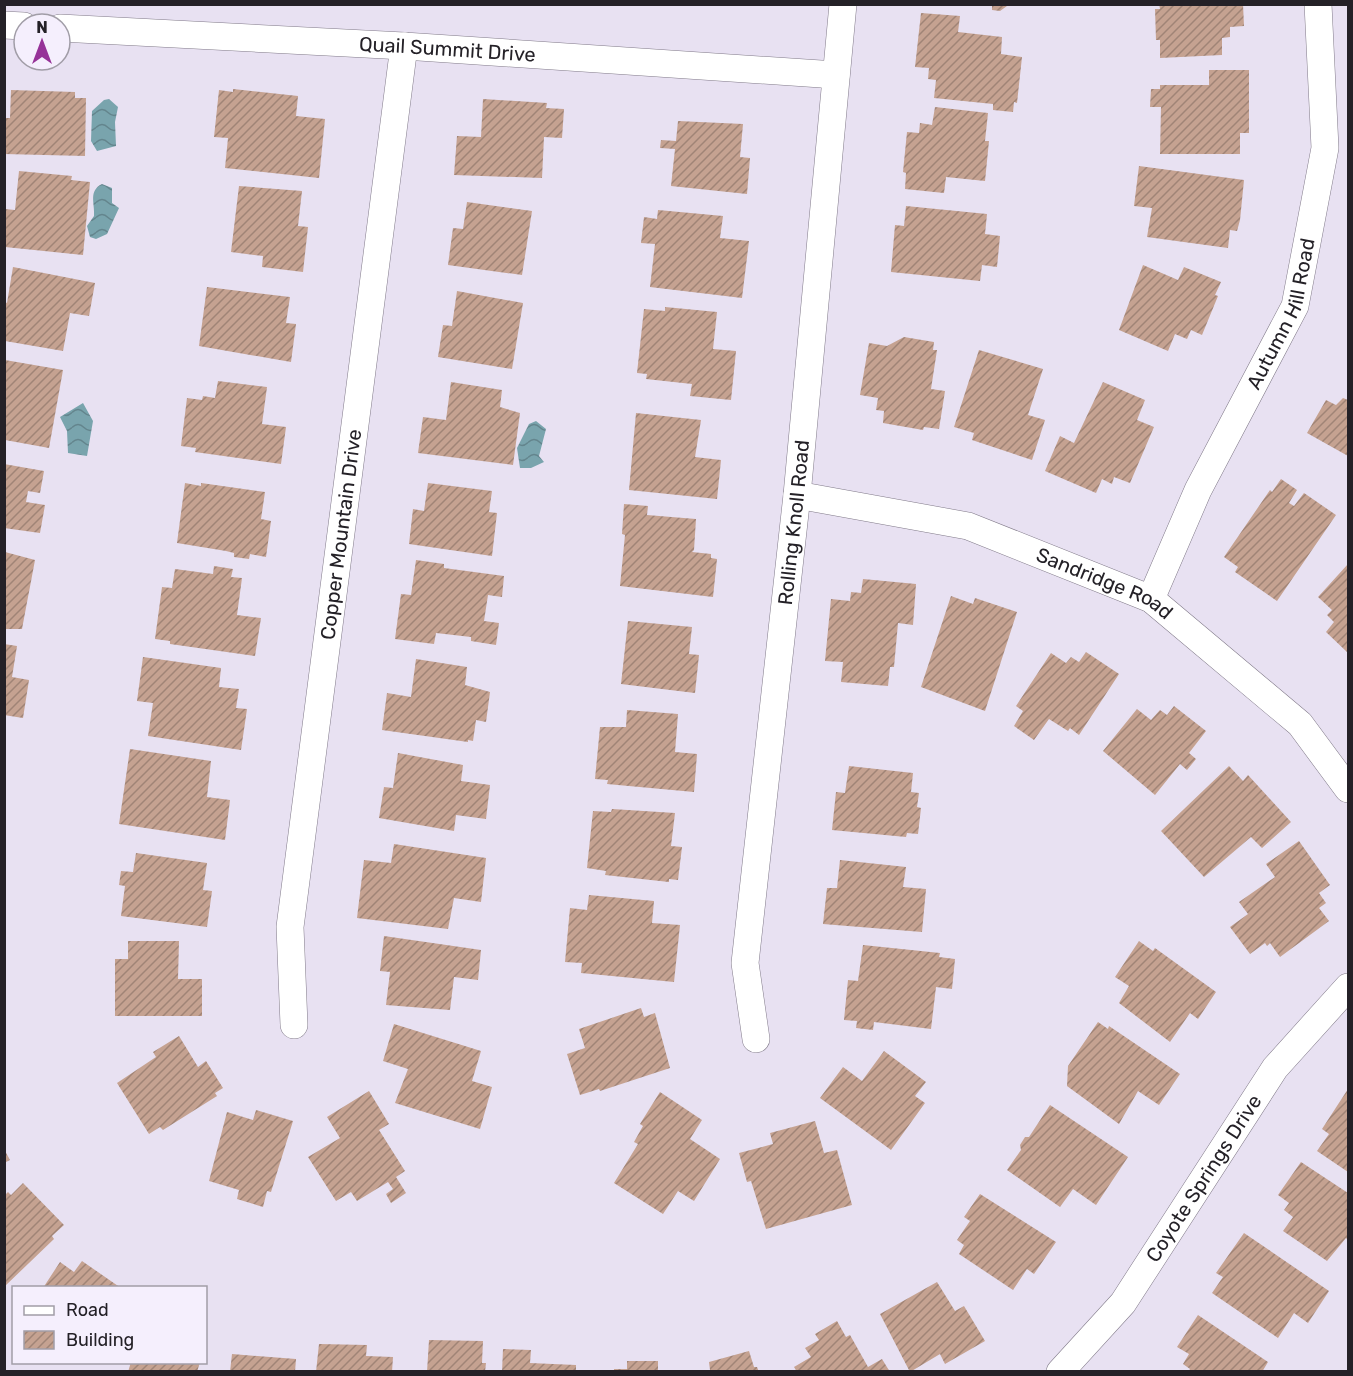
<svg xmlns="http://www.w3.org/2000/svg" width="1353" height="1376" font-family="Rubik,sans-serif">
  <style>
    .water { fill: url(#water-waves) }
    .building { fill: url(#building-hatch) }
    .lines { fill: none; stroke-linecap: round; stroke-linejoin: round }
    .minor-casing { stroke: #817a89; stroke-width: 28 }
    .minor { stroke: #fff; stroke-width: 27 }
    .labels { text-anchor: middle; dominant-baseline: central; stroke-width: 6; stroke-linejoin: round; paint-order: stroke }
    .street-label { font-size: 20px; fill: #242127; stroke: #f5effd }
  </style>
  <defs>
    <pattern id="water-waves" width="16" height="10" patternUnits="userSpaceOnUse" patternTransform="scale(1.5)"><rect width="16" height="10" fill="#79a4ad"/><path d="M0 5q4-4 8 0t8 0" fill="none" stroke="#63858d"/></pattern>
    <pattern id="building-hatch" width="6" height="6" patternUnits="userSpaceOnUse" patternTransform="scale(1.5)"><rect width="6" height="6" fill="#c5a291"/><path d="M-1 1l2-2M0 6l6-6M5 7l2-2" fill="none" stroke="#a08476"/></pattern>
  </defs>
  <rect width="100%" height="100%" fill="#e8e1f2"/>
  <g class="water">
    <polygon points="109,99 118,107 115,122 116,146 97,151 91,141 92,111 104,100"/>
    <path d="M102,184L112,188V203L119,208L107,234L96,239L90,237L87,226L94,216C95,203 88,191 102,184Z"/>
    <polygon points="83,403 93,421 87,456 68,453 67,431 60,417"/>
    <polygon points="536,421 546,429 539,456 544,462 531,468 520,468 517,448 529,424"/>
  </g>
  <g class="building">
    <polygon points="992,4 1004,4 1007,6 1000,11 992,10"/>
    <polygon points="1159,4 1243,4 1244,26 1230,27 1230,37 1222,38 1222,55 1160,58 1160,40 1156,40 1155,9 1160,9"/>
    <polygon points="921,13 960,16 958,32 1002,37 1001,54 1022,57 1017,103 1014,102 1013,112 993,110 993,104 934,98 936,80 928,79 929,68 915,67"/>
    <polygon points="1209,70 1249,70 1249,133 1240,133 1240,154 1160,154 1161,107 1150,107 1151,89 1160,89 1160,85 1209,85"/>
    <polygon points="233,89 298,96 296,116 325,119 319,178 225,168 228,138 214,137 219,90 233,92"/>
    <polygon points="11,90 75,92 75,98 86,98 85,156 4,154 4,118 10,118"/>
    <polygon points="483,99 547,103 546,108 564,109 562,138 544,137 542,178 454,175 457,136 481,137"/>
    <polygon points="935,107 988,113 985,141 989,141 985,181 946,177 944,193 905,189 906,173 903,172 907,132 919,133 920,123 932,125"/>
    <polygon points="678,121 743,124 740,157 750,158 747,194 671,186 675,149 660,148 661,140 676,141"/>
    <polygon points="1139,166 1244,180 1240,220 1237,231 1230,230 1228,248 1147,237 1152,208 1134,206"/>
    <polygon points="19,171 72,176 71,180 90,182 83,255 5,247 5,209 15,210"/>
    <polygon points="239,186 302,191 298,226 308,227 303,272 262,267 263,256 231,252"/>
    <polygon points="467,202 532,211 522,275 448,265 453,228 463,229"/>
    <polygon points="906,206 987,214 985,234 1000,236 997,267 982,265 980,281 891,272 895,225 904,226"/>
    <polygon points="658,210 723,216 720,238 749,241 742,298 650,287 655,244 641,243 644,217 657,219"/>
    <polygon points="1143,265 1178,280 1184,267 1221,282 1215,295 1218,296 1202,335 1191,330 1187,339 1175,334 1168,351 1119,330"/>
    <polygon points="13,267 95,283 89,316 70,313 63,351 5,341 5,302 7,303"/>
    <polygon points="207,287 290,297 286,323 296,324 291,362 199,346"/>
    <polygon points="457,291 523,303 512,369 438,357 443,325 452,326"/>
    <polygon points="665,307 717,312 713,349 736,351 731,400 690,396 692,384 646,379 647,374 637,373 644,309 665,311"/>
    <polygon points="904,337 934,342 933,350 937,350 931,389 945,391 939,429 924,427 923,430 883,423 884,411 876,410 878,398 860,395 869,343 887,346"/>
    <polygon points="979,350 1043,369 1028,415 1045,420 1032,460 972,440 974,433 954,427"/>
    <polygon points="5,360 63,370 49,448 5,440"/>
    <polygon points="218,381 267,387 262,424 286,427 281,464 195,452 196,448 181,446 187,398 202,400 203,396 215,398"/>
    <polygon points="451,382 502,390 500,407 520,413 513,465 418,453 423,417 446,420"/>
    <polygon points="1103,382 1145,400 1137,420 1154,427 1130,483 1114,477 1112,484 1102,479 1096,493 1045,471 1060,436 1074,443"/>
    <polygon points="1343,398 1348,400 1348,456 1307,433 1326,400 1336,405"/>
    <polygon points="636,413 701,420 695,457 721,460 717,499 629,490"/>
    <polygon points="4,464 44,471 40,493 28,491 26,502 45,505 40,533 4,528"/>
    <polygon points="1281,479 1297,490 1289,503 1294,506 1304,493 1336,515 1277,601 1235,572 1238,567 1224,557 1270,490 1272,492"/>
    <polygon points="185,483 201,486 201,483 265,492 261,519 271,521 266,557 250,554 249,559 234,557 234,553 226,551 177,543"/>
    <polygon points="428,483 492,491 489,512 497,513 492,556 409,544 413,509 424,511"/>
    <polygon points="624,504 648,506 647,515 696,519 694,550 692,552 711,554 711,558 717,559 713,597 620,586 625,535 622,534"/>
    <polygon points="5,552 35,560 22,629 5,629"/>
    <polygon points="416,560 444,564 444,568 504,576 502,597 488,595 484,621 499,623 496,645 471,641 471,637 436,633 434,644 395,639 401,594 411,595"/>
    <polygon points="1348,564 1348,653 1326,632 1334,622 1327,615 1332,610 1318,597"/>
    <polygon points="214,566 233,569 231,577 242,578 237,615 261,618 255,656 170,644 170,641 155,639 162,587 172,588 175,569 213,574"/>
    <polygon points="863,579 916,584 913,625 898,623 894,667 890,667 888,686 841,682 843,662 825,661 831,599 850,601 851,592 861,593"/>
    <polygon points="951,596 973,604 975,598 1017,612 985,711 921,687"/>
    <polygon points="628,621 692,627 689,654 699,655 695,693 621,684"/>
    <polygon points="4,644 17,646 12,677 29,680 23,718 4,715"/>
    <polygon points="1086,652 1119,674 1079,735 1070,728 1068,731 1049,719 1034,740 1014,726 1023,711 1016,706 1051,653 1066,663 1071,657 1079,662"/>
    <polygon points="143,657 221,668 219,687 239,689 236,708 247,709 241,750 148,736 153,703 137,701"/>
    <polygon points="416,659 467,667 465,685 490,692 486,722 476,720 473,741 468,740 468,742 382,730 387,693 411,697"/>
    <polygon points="1174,706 1206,731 1189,753 1196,759 1187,770 1180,764 1155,795 1103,751 1137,709 1151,720 1160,710 1167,715"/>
    <polygon points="627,710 678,714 675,752 697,754 694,792 607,784 608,780 595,779 600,727 626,727"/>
    <polygon points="130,749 211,761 207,797 230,800 225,840 119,824"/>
    <polygon points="398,753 463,765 461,781 490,785 486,819 456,815 454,831 379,818 384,787 393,788"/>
    <polygon points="849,766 913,773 911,792 919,793 917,807 921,808 918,834 907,833 906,837 832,830 836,792 845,793"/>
    <polygon points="1229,766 1243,781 1248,775 1291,822 1262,848 1251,837 1204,877 1161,831"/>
    <polygon points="612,809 675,813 671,846 682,847 678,880 669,879 669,882 605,875 606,871 587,868 593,811 611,812"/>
    <polygon points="1299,841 1330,885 1319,893 1326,903 1319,908 1329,921 1280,957 1270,943 1267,946 1265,943 1250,954 1230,927 1248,914 1239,902 1275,877 1266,864"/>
    <polygon points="394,844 486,858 481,902 454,898 448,929 357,918 364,860 391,863"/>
    <polygon points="136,853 207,863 203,890 212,891 207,927 121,916 125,886 119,885 121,871 133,872"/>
    <polygon points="840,860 906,867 903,887 926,889 922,932 823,924 827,888 837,888"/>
    <polygon points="589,895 654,901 652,923 680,925 674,982 581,973 582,963 565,962 570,908 587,910"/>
    <polygon points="384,936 481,950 478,980 454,977 450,1010 386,1005 390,972 380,971"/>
    <polygon points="128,941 179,941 178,979 202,979 202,1016 115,1016 115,959 128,959"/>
    <polygon points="1139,941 1153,951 1155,948 1216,992 1198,1019 1190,1013 1170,1042 1119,1003 1129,986 1115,977"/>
    <polygon points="863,945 940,953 939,957 955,959 952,989 936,987 931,1029 874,1022 873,1030 856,1028 857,1021 844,1020 848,980 858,981"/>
    <polygon points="641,1008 644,1017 655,1013 670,1068 600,1091 599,1089 580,1095 567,1054 585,1048 579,1029"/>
    <polygon points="1098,1022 1108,1029 1109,1026 1180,1074 1159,1105 1138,1091 1119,1124 1067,1086 1068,1066"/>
    <polygon points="394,1024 481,1051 472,1081 492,1087 480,1129 395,1103 408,1069 383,1061"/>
    <polygon points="179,1036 198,1067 206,1061 223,1088 215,1093 217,1096 163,1130 160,1127 149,1134 117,1083 156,1057 153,1052"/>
    <polygon points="884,1051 926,1082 915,1096 925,1103 891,1150 820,1098 843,1067 862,1081"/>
    <polygon points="1348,1089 1348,1172 1317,1151 1329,1134 1322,1129"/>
    <polygon points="369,1091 389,1124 379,1130 405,1171 396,1177 406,1193 391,1203 386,1194 393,1189 388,1182 357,1201 351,1192 336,1201 308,1157 340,1138 327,1117"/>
    <polygon points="660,1092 702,1120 690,1139 720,1159 694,1201 678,1191 663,1214 614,1183 638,1144 634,1142 643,1126 640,1124"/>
    <polygon points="1050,1105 1128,1157 1096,1205 1073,1189 1060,1207 1007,1170 1021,1150 1020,1145 1025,1137 1029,1137"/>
    <polygon points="256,1110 293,1121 271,1192 267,1191 263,1207 237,1199 239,1190 209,1181 227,1112 253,1120"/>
    <polygon points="815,1121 824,1153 837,1150 852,1205 766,1229 751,1181 747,1182 739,1153 773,1144 770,1133"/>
    <polygon points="4,1149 10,1160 4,1163"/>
    <polygon points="1301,1162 1348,1193 1348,1240 1346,1238 1327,1261 1283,1231 1293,1217 1284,1210 1289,1203 1278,1195"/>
    <polygon points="23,1183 64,1225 52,1236 54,1239 4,1287 4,1196 8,1192 11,1195"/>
    <polygon points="980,1194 1056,1242 1034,1274 1027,1269 1013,1290 959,1254 964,1245 957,1240 970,1221 964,1217"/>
    <polygon points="1244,1233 1329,1291 1308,1323 1294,1313 1278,1338 1212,1293 1223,1277 1216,1273"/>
    <polygon points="82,1261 121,1288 43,1288 60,1262 74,1272"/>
    <polygon points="937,1282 955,1311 964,1306 985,1341 945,1364 940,1354 910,1372 880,1314"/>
    <polygon points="1198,1315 1268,1362 1262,1372 1188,1372 1190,1369 1183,1364 1189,1354 1177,1347"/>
    <polygon points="837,1321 846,1337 850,1335 868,1367 882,1359 890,1372 797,1372 794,1367 811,1357 805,1348 819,1340 815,1334"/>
    <polygon points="429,1340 483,1341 482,1363 486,1363 485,1372 427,1372"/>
    <polygon points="319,1344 367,1345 366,1356 393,1357 392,1372 316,1372"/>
    <polygon points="503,1349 531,1350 530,1363 576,1365 576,1372 502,1372"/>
    <polygon points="749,1351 754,1367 757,1367 759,1372 706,1372 710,1370 709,1362"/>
    <polygon points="232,1354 296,1359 295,1372 230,1372"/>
    <polygon points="627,1361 658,1361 658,1372 614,1372 614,1369 627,1369"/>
    <polygon points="131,1362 200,1362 197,1372 128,1372"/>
  </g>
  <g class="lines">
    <g class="minor-casing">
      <g id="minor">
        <polyline points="4,25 24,26"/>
        <path id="s1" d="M60,28L404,46L836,75"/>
        <path id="s2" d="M797,495L968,526L1151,599L1300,724L1348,789"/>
        <path id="s3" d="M1151,599L1198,490L1295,306L1325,148L1318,4"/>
        <path id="s4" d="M294,1025L290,927L404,46"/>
        <path id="s5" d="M756,1039L745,963L797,495L843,4"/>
        <path id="s6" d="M1060,1372L1123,1303L1275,1068L1348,987"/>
      </g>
    </g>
    <use href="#minor" class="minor"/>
  </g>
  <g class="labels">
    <g class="street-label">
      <text stroke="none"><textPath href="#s1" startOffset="388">Quail Summit Drive</textPath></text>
      <text stroke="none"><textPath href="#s3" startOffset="315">Autumn Hill Road</textPath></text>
      <text stroke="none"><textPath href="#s5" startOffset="520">Rolling Knoll Road</textPath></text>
      <text stroke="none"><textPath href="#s4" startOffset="494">Copper Mountain Drive</textPath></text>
      <text stroke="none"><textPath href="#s2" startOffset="322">Sandridge Road</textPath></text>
      <text stroke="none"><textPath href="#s6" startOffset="242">Coyote Springs Drive</textPath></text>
    </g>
  </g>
  <rect width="1353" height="1376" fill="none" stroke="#242127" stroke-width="12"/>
  <rect x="12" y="1286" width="195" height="78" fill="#f5effd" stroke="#a19da7" stroke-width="1.5"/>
  <rect x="24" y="1306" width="30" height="9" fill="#ffffff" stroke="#a19da7" stroke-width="1.5"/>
  <text x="66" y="1316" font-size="18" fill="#242127">Road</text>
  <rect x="24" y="1331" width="30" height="18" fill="url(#building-hatch)" stroke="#a19da7" stroke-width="1.5"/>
  <text x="66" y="1346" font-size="18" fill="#242127">Building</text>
  <g transform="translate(42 42)"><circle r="28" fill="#f5effd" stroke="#a19da7" stroke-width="1.5"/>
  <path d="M0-4.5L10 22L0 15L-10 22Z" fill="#963298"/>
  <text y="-9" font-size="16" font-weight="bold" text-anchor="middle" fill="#242127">N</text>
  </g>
</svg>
